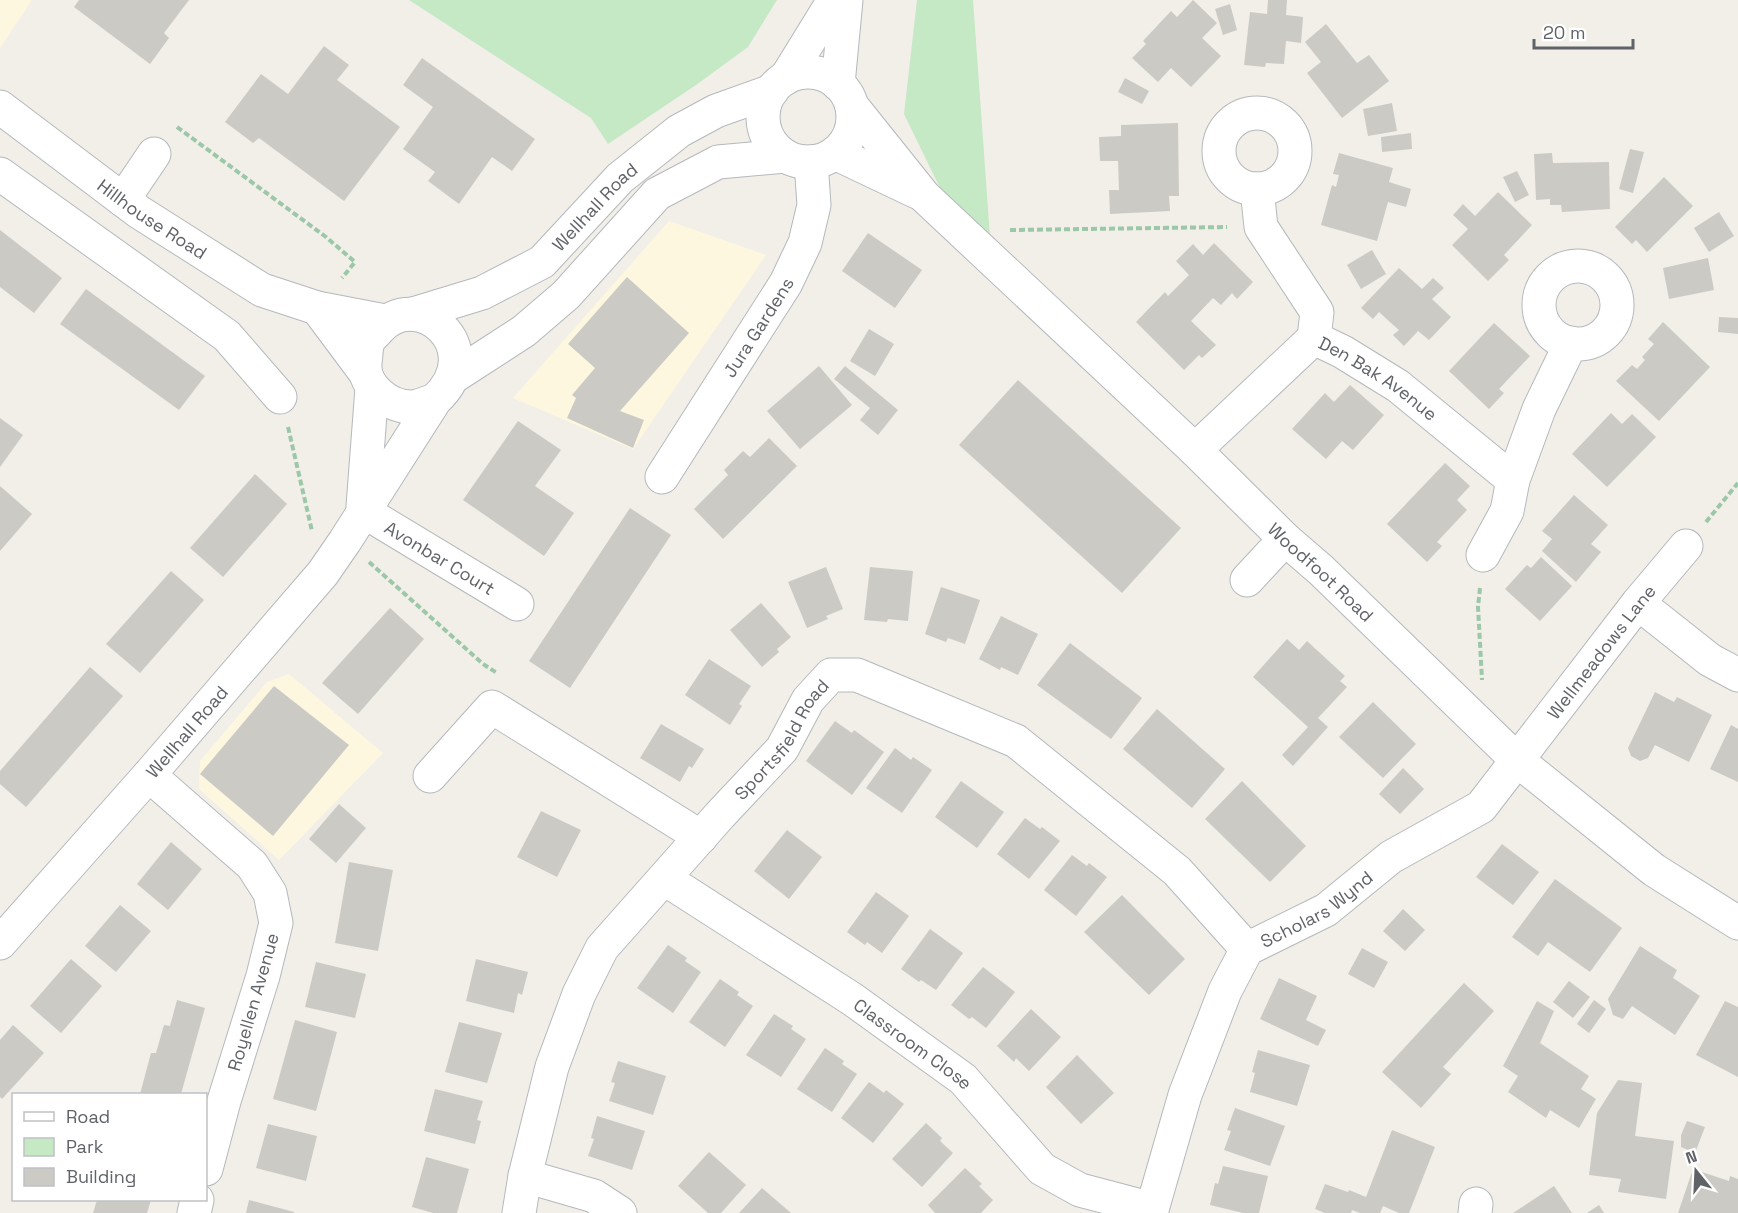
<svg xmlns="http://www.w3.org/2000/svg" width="1738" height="1213" font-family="'Space Grotesk',sans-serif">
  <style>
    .commercial { fill: #fef7e0 }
    .green { fill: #c5e8c5 }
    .building { fill: #cccac5 }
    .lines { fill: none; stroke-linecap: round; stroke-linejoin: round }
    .minor-casing { stroke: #b5b8bc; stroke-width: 35 }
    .path { stroke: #9cc7a9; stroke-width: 4; stroke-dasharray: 6 3; stroke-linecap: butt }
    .minor { stroke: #fff; stroke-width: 33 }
    .labels { text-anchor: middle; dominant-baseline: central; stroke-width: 4.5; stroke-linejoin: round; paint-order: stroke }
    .street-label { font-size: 18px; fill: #5f6368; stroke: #fff }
  </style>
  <rect width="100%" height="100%" fill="#f1efe8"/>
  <g class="commercial">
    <polygon points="0,0 32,0 0,48"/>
    <polygon points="669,221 766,255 633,449 513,398"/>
    <polygon points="289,674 383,753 279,860 199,789 200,761 267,682"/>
  </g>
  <g class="green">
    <polygon points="409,0 777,0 748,47 696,85 608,144 591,118"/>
    <polygon points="917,0 973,0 990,237 941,190 904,114"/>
  </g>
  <g class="building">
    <polygon points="79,0 189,0 164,33 169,38 150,64 74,7"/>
    <polygon points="1193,0 1217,23 1202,38 1221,56 1191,87 1171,68 1158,82 1132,58 1146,44 1143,41 1171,11 1177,17"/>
    <polygon points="1268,0 1287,0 1286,15 1303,17 1301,43 1286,41 1284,64 1266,63 1265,67 1244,65 1250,12 1267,14"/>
    <polygon points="1230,4 1237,30 1223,35 1215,9"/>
    <polygon points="1326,24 1357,63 1369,55 1389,81 1342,118 1307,73 1321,62 1305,42"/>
    <polygon points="324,46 349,65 337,80 400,127 344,201 259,138 253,143 225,122 261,74 288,94"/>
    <polygon points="422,58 535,139 512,171 492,157 459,204 428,181 435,172 403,149 433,107 403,85"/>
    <polygon points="1125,78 1149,91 1142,104 1118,92"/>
    <polygon points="1392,103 1397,131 1368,136 1363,109"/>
    <polygon points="1178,123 1179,196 1169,196 1170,211 1110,214 1109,190 1119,190 1118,161 1100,161 1099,137 1121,136 1121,125"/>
    <polygon points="1411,133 1412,149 1382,152 1381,137"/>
    <polygon points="1630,149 1644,152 1633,193 1619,189"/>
    <polygon points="1339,153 1393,168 1389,182 1411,189 1406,207 1388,202 1377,241 1321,225 1332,185 1336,187 1339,175 1333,174"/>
    <polygon points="1552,153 1553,163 1609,162 1610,209 1562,212 1561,205 1550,205 1550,199 1536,200 1534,154"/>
    <polygon points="1517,171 1529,195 1515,202 1503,177"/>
    <polygon points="1664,177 1693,206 1647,252 1636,240 1632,244 1615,227"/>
    <polygon points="1498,192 1532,225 1504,255 1509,260 1488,281 1452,245 1468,229 1453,215 1463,204 1475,216"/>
    <polygon points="1719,212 1734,236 1709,252 1694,228"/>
    <polygon points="0,230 62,278 34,313 0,287"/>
    <polygon points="868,233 922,270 895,308 842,271"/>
    <polygon points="1214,243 1253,282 1237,299 1232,293 1221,305 1213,298 1191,321 1216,345 1202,358 1199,355 1184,370 1136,322 1165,292 1168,296 1189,275 1176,261 1193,244 1203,255"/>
    <polygon points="1372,250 1386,274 1361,289 1347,265"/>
    <polygon points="1708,258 1714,290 1669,299 1663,268"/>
    <polygon points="1399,268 1422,289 1433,278 1444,288 1432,299 1451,317 1429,340 1418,331 1404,346 1393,335 1399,330 1391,323 1379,312 1373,319 1361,308"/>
    <polygon points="627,277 689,333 620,411 644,420 633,448 567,418 576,398 572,395 595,368 568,344"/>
    <polygon points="86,289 205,376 179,410 60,324"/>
    <polygon points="1719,317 1738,318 1738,334 1718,332"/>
    <polygon points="1663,322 1710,367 1659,421 1616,381 1632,365 1637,369 1645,360 1642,357 1654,344 1648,339"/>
    <polygon points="1494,323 1530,356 1499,389 1504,393 1489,409 1449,371"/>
    <polygon points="869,329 894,344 875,376 850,361"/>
    <polygon points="819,366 852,405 800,449 767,411"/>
    <polygon points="845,366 898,410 878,435 860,420 870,408 834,379"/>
    <polygon points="1018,380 1181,528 1122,593 959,445"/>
    <polygon points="1350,385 1384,415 1353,450 1342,441 1326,459 1292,429 1325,393 1334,402"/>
    <polygon points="1611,413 1622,424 1632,414 1656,437 1607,487 1572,454"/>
    <polygon points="0,418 23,435 0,467"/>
    <polygon points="518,421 561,450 535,486 574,513 544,556 463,500"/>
    <polygon points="769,438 797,466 723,539 694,509 728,475 724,470 743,451 750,457"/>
    <polygon points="1445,463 1470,486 1457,500 1467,510 1437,542 1442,546 1427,562 1387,524"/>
    <polygon points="255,474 287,504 223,577 190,548"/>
    <polygon points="0,486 32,514 0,551"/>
    <polygon points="1574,495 1608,525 1591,544 1601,552 1576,582 1542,551 1552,539 1542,531"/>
    <polygon points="630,508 671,535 570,688 529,661"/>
    <polygon points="1541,557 1572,586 1540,621 1505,589 1527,565 1531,568"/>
    <polygon points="826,567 843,609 826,616 828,619 807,628 788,582"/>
    <polygon points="870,567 913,571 908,621 888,619 887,622 864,620"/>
    <polygon points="171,571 204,600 140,673 106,644"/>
    <polygon points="941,587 980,600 965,644 948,638 946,642 925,634"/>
    <polygon points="761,603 791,637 777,649 779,652 762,667 730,630"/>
    <polygon points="390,608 424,639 358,714 322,683"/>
    <polygon points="1001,616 1038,634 1018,675 1001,667 1000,670 979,659"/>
    <polygon points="1287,639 1299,650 1307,641 1345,676 1340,681 1347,687 1318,718 1328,727 1293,766 1282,755 1308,727 1253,677"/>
    <polygon points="1070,643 1142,698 1111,739 1037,685"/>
    <polygon points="709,659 751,686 739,704 742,706 730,725 685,695"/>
    <polygon points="90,667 123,696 26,807 0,784 0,771"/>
    <polygon points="274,686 349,745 273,836 200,774"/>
    <polygon points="1655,692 1674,702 1677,697 1712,715 1689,762 1655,745 1648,758 1640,761 1631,756 1628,748"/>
    <polygon points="1373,702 1416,744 1383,778 1339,737"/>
    <polygon points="1157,709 1225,769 1192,808 1123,749"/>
    <polygon points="835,721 852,733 854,730 884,752 852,795 806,761"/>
    <polygon points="661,724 704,749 692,768 689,766 680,782 640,758"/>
    <polygon points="1731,725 1738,729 1738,782 1710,769"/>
    <polygon points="895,748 911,760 913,757 932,770 902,813 866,788"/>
    <polygon points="1403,768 1424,789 1400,814 1379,794"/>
    <polygon points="961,781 1004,812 977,848 935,817"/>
    <polygon points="1242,781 1306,846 1270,882 1205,819"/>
    <polygon points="339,804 366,828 336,863 309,839"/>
    <polygon points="541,811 581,830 557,877 517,857"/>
    <polygon points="1025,818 1040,829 1042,827 1060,841 1029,879 997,854"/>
    <polygon points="787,830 822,857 789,899 754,871"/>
    <polygon points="171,842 202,869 168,910 137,884"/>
    <polygon points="1502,844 1539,872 1513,905 1476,877"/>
    <polygon points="1072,855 1087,866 1089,863 1107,877 1076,916 1044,890"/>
    <polygon points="349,862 393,870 378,951 335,943"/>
    <polygon points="1555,879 1622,928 1590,972 1548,942 1538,956 1512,937"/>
    <polygon points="876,892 909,916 882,953 867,942 865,945 847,932"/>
    <polygon points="1122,895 1185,959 1149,995 1084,932"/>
    <polygon points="120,905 151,931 116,972 85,946"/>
    <polygon points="1403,909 1425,930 1405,951 1383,931"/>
    <polygon points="930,929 963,953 936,990 921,980 919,982 901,969"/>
    <polygon points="668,945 687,958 685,961 701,972 673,1013 637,988"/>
    <polygon points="1640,946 1677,970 1673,978 1700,996 1675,1035 1632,1006 1623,1019 1613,1015 1608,999"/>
    <polygon points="1362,948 1388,962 1374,988 1348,974"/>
    <polygon points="71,959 102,986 61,1033 30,1006"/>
    <polygon points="476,959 528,972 522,995 518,993 514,1013 466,1001"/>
    <polygon points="316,962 366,974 355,1018 305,1007"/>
    <polygon points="983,967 1015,992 986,1028 972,1017 969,1019 951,1005"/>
    <polygon points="1279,978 1317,996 1306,1020 1326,1030 1318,1046 1260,1019"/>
    <polygon points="720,979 739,992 737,995 753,1006 725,1047 689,1022"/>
    <polygon points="1569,981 1590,997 1573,1018 1553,1002"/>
    <polygon points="1464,983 1494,1011 1443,1067 1451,1074 1421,1108 1382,1072"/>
    <polygon points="177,1000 205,1008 181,1094 140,1094 151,1053 156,1053 164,1025 170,1026"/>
    <polygon points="1594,1000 1606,1009 1589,1033 1577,1024"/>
    <polygon points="1537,1001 1554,1011 1540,1043 1589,1076 1581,1089 1596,1099 1579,1128 1550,1110 1546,1118 1508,1092 1518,1076 1503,1066"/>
    <polygon points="1725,1001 1738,1007 1738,1077 1696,1055"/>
    <polygon points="1031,1009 1061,1037 1029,1071 1016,1058 1014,1062 997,1046"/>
    <polygon points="774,1014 793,1026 791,1029 806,1039 781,1077 746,1055"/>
    <polygon points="295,1020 337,1032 316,1111 273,1099"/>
    <polygon points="459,1022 502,1033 487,1083 445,1072"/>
    <polygon points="13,1025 44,1053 2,1099 0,1097 0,1040"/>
    <polygon points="825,1048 844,1061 842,1064 857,1074 832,1112 797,1089"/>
    <polygon points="1258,1050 1310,1065 1297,1106 1250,1092 1255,1073 1252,1072"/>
    <polygon points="1077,1055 1114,1093 1081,1124 1046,1087"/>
    <polygon points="618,1061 666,1076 653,1115 609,1101 615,1083 611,1082"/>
    <polygon points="1618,1080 1642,1083 1635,1136 1674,1141 1666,1199 1618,1192 1621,1179 1589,1175 1597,1113"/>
    <polygon points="869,1082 884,1093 886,1090 904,1104 873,1143 841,1118"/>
    <polygon points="435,1089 483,1101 477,1120 481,1121 475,1144 424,1131"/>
    <polygon points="1235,1108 1285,1126 1270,1166 1224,1150 1231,1131 1227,1130"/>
    <polygon points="597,1116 645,1131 632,1170 588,1156 594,1139 591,1138"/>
    <polygon points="1687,1121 1705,1127 1695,1153 1681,1147 1681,1135"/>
    <polygon points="926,1123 942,1138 940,1141 953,1153 922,1187 892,1159"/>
    <polygon points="268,1124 317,1136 306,1181 256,1168"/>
    <polygon points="1392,1130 1435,1147 1409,1213 1399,1213 1383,1206 1380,1213 1360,1213 1352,1210 1351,1213 1325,1213 1315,1209 1325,1184 1348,1192 1349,1190 1366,1197"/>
    <polygon points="709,1152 746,1185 721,1213 708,1213 678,1186"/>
    <polygon points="426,1157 469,1169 457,1213 433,1213 412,1207"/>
    <polygon points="1223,1166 1268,1176 1259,1213 1243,1213 1210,1205 1215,1183 1218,1184"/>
    <polygon points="965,1168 982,1184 979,1186 993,1200 981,1213 935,1213 928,1205"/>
    <polygon points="1693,1169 1729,1181 1730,1176 1738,1179 1738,1213 1678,1213"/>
    <polygon points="1554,1186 1572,1213 1513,1213"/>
    <polygon points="762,1188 791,1213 739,1213"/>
    <polygon points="97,1200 151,1200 147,1213 93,1213"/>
    <polygon points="249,1200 294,1212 294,1213 246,1213"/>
    <polygon points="1599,1205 1604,1213 1587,1213"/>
  </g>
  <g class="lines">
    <g class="minor-casing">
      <g id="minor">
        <circle cx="808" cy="117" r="45"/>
        <polyline points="786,78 834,0"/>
        <polyline points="838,84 846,0"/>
        <path id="s1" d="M852,106L924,196L1195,450L1285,539L1321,570L1517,760L1654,870L1738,923"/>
        <path id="s2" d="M0,107L139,212L262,290L317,308L385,321"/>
        <circle cx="1257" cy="151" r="38"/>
        <polyline points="835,153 917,192"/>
        <polyline points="0,174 227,336 280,397"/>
        <path id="s3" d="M1257,189L1261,227L1317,312L1314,338L1343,352L1398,386L1513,480L1539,409L1571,343"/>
        <polyline points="123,200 154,154"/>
        <circle cx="1578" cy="305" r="39"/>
        <polyline points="317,308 364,371"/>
        <path id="s4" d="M413,314L482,293L542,262L620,178L679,131L716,111L772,91"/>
        <polyline points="453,377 524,331 566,295 657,194 718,162 785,156"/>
        <polyline points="1195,450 1314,338"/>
        <path id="s5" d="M662,477L786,283L805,243L814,205L811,162"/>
        <polyline points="363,506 372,388"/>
        <path id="s6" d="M363,511L517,604"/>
        <polyline points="1483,555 1507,511 1513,480"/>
        <polyline points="1247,580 1285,539"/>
        <polyline points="1638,603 1710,660 1738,675"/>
        <polyline points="149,775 252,865 270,893 276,923 263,976 224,1101 206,1169"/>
        <polyline points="430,776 492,707 701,837"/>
        <path id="s7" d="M665,879L852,999L963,1079L1042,1169L1080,1190L1152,1209"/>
        <path id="s8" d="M0,943L149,775L323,573L345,541L435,400C491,349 418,284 378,330C374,335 368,339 367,345C366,350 366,357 365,363C363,387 390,408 413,407C420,406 429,402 435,400"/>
        <polyline points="525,1176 594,1196 620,1213"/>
        <polyline points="194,1213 197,1200"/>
        <path id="s9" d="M519,1213L525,1176L552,1067L579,994L602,948L720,815L782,749L808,700L831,675H857L1016,741L1177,871L1247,949"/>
        <path id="s10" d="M1151,1213L1185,1095L1225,991L1247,949L1326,910L1391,857L1481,807L1638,603L1686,546"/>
        <polyline points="1475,1213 1476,1204"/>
      </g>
    </g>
    <g class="path">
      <polyline points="177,127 326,237 355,262 342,278"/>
      <polyline points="1010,230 1227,227"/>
      <polyline points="288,427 312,531"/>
      <polyline points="1706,522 1738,483"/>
      <polyline points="369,562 483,664 497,673"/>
      <polyline points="1480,588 1478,607 1482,680"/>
    </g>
    <use href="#minor" class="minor"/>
  </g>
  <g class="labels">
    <g class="street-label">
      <text stroke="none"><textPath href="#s4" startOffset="216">Wellhall Road</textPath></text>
      <text stroke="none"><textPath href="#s2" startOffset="189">Hillhouse Road</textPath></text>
      <text stroke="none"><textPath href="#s5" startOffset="178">Jura Gardens</textPath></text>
      <text stroke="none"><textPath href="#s3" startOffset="242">Den Bak Avenue</textPath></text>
      <text stroke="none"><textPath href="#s6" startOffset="90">Avonbar Court</textPath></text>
      <text stroke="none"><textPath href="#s1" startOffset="662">Woodfoot Road</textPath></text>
      <text stroke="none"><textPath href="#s10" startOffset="753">Wellmeadows Lane</textPath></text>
      <text stroke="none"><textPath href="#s8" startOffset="282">Wellhall Road</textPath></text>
      <text stroke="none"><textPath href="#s9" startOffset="555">Sportsfield Road</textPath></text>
      <text stroke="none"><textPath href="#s10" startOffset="362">Scholars Wynd</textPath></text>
      <text transform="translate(253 1002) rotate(-74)">Royellen Avenue</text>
      <text stroke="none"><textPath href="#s7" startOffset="298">Classroom Close</textPath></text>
    </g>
  </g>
  <rect x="12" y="1093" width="195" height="108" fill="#ffffff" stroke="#bfc1c3" stroke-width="1.5"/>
  <rect x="24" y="1112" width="30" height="9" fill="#ffffff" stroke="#bfc1c3" stroke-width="1.5"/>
  <text x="66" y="1123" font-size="18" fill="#5f6368">Road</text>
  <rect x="24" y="1138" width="30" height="18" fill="#c5e8c5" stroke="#bfc1c3" stroke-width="1.5"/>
  <text x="66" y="1153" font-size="18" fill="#5f6368">Park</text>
  <rect x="24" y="1168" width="30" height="18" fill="#cccac5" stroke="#bfc1c3" stroke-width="1.5"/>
  <text x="66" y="1183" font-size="18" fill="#5f6368">Building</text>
  <g transform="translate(1696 1171) rotate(342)" stroke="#ffffff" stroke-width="4.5" paint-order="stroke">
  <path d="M0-4.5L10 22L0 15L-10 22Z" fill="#5f6368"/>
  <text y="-9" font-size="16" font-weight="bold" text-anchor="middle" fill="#5f6368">N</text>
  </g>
  <path d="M1534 39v9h99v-9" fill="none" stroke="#5f6368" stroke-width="3"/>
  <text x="1543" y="39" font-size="18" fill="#5f6368" stroke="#ffffff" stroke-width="4.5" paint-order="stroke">20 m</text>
</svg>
